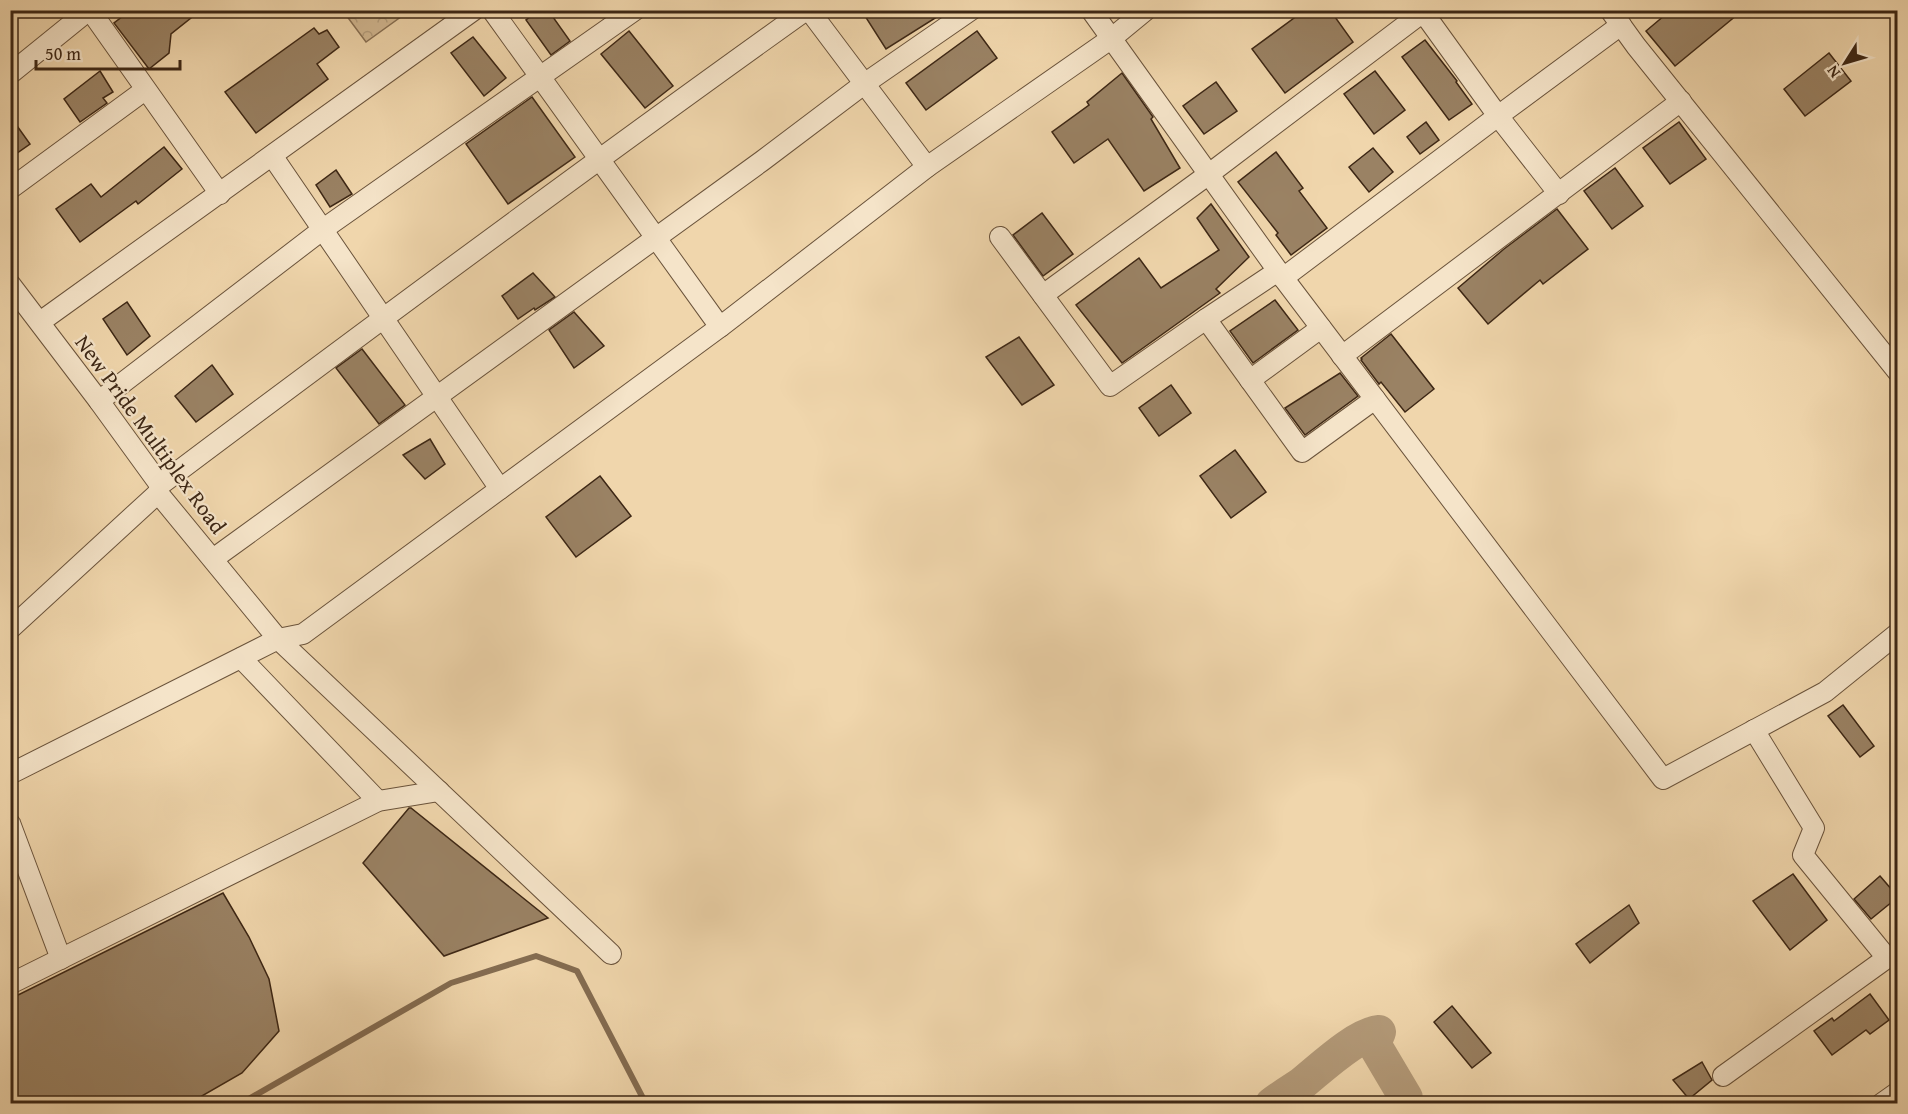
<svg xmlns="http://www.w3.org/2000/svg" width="1908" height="1114" font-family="'Gentium Book Plus',serif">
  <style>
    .park { fill: url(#park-crowns); stroke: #887054; stroke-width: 1.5 }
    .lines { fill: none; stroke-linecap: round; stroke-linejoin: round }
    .stream { stroke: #846c51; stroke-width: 6 }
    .river { stroke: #b39a79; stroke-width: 34 }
    .building { fill: #9a8264; stroke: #3d2715; stroke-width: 1.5 }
    .street-casing { stroke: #6a533b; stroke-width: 22 }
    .street { stroke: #f5e4c9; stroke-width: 20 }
    .labels { text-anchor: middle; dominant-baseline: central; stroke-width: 4.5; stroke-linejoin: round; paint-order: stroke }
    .street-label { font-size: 22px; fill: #3d2715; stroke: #f5e4c9 }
  </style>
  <defs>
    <pattern id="park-crowns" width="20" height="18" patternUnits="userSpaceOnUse" patternTransform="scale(1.5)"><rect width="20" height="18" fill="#d2b892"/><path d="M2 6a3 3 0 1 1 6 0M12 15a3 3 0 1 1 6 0" fill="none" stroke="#b59e7d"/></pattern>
  </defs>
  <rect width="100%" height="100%" fill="#f0d6ac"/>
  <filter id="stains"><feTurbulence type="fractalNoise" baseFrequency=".00333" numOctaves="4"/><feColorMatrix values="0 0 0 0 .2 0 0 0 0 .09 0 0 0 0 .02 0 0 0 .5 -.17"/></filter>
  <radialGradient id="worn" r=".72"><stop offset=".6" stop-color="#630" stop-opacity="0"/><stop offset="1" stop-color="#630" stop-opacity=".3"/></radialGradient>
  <polygon class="park" points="343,11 409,11 366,42"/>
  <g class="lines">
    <polyline class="stream" points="240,1104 451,983 536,956 577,971 646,1104"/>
    <path class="river" d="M1272,1104C1281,1097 1291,1091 1300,1085C1319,1070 1356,1034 1379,1032L1374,1044L1406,1098V1104"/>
  </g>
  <g class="building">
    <polygon points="131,10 201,10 171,34 169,53 149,69 114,23"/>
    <polygon points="539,10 548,10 570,41 551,55 526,20"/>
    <polygon points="874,10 948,10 886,49 865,16"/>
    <polygon points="1305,10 1330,10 1353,42 1285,93 1252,49"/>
    <polygon points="1671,10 1743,10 1675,66 1646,31"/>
    <polygon points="314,28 319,34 327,30 339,47 317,64 328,79 256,133 225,92"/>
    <polygon points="629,31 673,86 645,108 601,54"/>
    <polygon points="977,31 997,58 926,110 906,83"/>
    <polygon points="473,37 506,78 484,96 451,53"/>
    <polygon points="1425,40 1457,81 1456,82 1472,104 1449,120 1402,57"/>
    <polygon points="1829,53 1851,81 1805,116 1784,89"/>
    <polygon points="100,71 113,92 103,98 107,103 80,122 64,99"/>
    <polygon points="1375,71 1405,110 1374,134 1344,94"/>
    <polygon points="1122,73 1153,117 1151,119 1180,168 1144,191 1108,139 1074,163 1052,132 1089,105 1087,102"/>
    <polygon points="1216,82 1237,111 1204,134 1183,106"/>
    <polygon points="532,97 575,157 508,204 466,144"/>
    <polygon points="10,116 30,144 10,158"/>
    <polygon points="1426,122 1439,140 1420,154 1407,137"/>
    <polygon points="1679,122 1706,159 1670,184 1643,148"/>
    <polygon points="164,147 182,169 138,204 136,201 80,242 56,209 91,184 101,197"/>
    <polygon points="1373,148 1393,172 1369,192 1349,167"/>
    <polygon points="1276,152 1303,188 1299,191 1327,228 1291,255 1276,235 1278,233 1238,182"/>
    <polygon points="1615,168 1643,206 1612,229 1584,191"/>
    <polygon points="336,170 352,194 330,207 316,185"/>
    <polygon points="1211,204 1249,257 1216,289 1220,293 1122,363 1076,305 1139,258 1161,288 1219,250 1197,218"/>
    <polygon points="1557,209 1588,249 1543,284 1540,280 1488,324 1458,288 1504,249"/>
    <polygon points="1042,213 1073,254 1043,276 1013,235"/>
    <polygon points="533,273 555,297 535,310 534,308 518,319 502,296"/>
    <polygon points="1275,300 1298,330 1253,363 1230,331"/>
    <polygon points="127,302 150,336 127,355 103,319"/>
    <polygon points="574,312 604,346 574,368 549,330"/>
    <polygon points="1391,334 1434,389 1405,412 1381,382 1379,384 1361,360 1362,359 1361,358"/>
    <polygon points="1019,337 1054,385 1022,405 986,357"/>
    <polygon points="362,349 405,405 379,424 336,368"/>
    <polygon points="212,365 233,394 196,422 175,396"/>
    <polygon points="1340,373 1358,396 1305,435 1285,408"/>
    <polygon points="1171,385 1191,413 1159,436 1139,408"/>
    <polygon points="430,439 445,464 425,479 403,455"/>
    <polygon points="1235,450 1266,492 1231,518 1200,476"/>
    <polygon points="600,476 631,516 576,557 546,517"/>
    <polygon points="1843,705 1874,746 1860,757 1828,716"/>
    <polygon points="409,808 411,808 548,918 444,956 363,863"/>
    <polygon points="1793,874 1827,920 1790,950 1753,901"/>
    <polygon points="1880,876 1898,897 1871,919 1854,899"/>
    <polygon points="223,893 249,937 269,979 279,1031 242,1073 188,1104 10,1102 10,999"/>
    <polygon points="1629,905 1639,923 1590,963 1576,944"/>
    <polygon points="1870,994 1889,1020 1870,1034 1866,1030 1832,1055 1814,1031 1832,1018 1834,1021"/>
    <polygon points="1452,1006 1491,1053 1472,1068 1434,1022"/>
    <polygon points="1702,1062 1712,1080 1689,1099 1673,1080"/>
  </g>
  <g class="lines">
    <g class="street-casing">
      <g id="street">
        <polyline points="90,10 220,194"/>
        <polyline points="492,10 720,327"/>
        <polyline points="809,10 927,167"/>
        <polyline points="1091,10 1278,271 1663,779 1825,692 1898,633"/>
        <polyline points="1610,10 1636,46 1898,372"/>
        <polyline points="10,74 89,10"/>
        <polyline points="273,157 500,489"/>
        <polyline points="10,189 145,90"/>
        <polyline points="1559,194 1498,116 1621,25"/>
        <polyline points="1000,237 1110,386 1206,319"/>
        <polyline points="1278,271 1206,319 1302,452 1375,399"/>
        <polyline points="1283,278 1498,116 1423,12 1425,10"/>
        <polyline points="10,284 99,401 160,485 158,493 278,639 611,954"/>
        <polyline points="1043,295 1209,174 1423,12 1422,10"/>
        <polyline points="40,322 474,10"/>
        <polyline points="1342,356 1681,101"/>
        <polyline points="1250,380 1321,328"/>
        <polyline points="99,401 322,230 635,10"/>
        <path d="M160,485C373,325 588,166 806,10"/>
        <polyline points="213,559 762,161 864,84 971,10"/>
        <polyline points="10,629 158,493"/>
        <polyline points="241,658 378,801"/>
        <polyline points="10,774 278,639 303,634 720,327 927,167 1112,38 1146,10"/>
        <polyline points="10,823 61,959"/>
        <polyline points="10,984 378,801 439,791"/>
        <polyline points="1723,1076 1887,958 1803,855 1814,828 1754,730"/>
        <polyline points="1881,1104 1898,1092"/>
      </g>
    </g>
    <use href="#street" class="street"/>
  </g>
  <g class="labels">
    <g class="street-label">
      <text transform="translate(151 434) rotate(54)">New Pride Multiplex Road</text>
    </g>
  </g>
  <rect width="1908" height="1114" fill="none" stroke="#f0d6ac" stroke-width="36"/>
  <rect x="12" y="12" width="1884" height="1090" fill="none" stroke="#3d2715" stroke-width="3"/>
  <rect x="18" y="18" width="1872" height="1078" fill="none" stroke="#3d2715" stroke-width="1.5"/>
  <g transform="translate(1845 63) rotate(233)" stroke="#f5e4c9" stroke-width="4.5" paint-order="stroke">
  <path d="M0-4.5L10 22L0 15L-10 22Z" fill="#3d2715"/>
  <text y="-9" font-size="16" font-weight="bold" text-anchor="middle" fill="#3d2715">N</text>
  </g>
  <path d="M36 60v9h144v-9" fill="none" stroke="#3d2715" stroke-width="3"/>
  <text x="45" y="60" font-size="18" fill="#3d2715" stroke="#f5e4c9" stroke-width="4.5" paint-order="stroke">50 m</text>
  <rect width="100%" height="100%" filter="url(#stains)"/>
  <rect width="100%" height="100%" fill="url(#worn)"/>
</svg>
